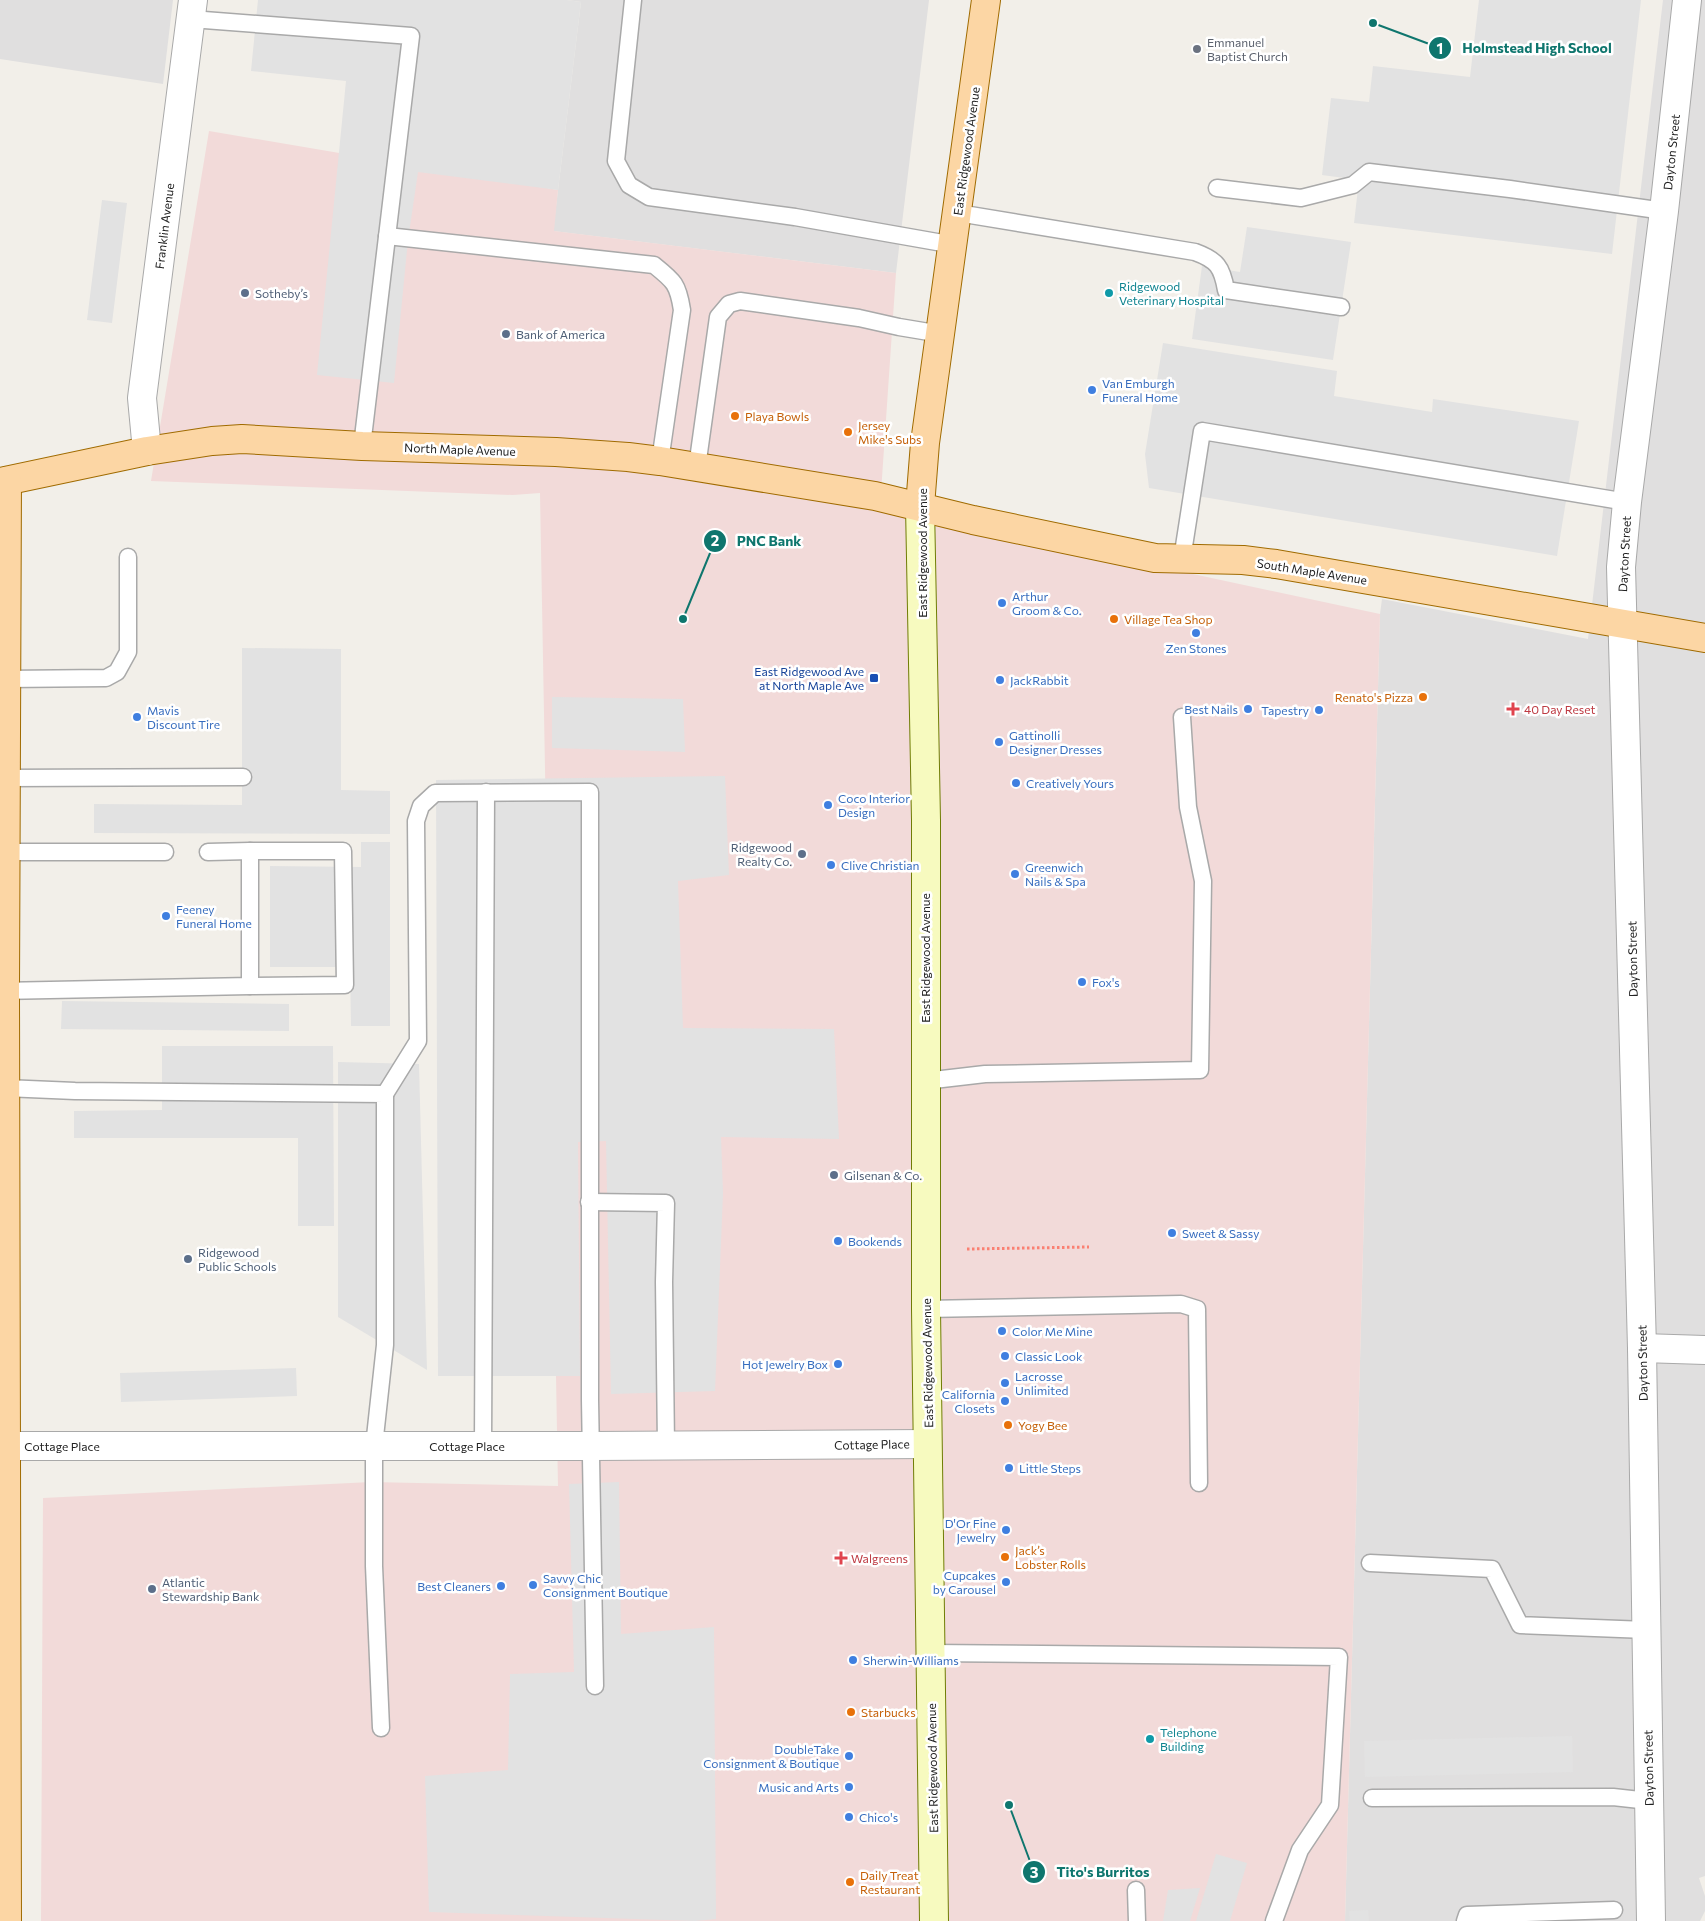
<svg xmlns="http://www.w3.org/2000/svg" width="1705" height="1921" font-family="Commissioner,sans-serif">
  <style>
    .residential { fill: #e0dfdf }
    .commercial { fill: #f2dad9 }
    .parking { fill: #e2e2e2 }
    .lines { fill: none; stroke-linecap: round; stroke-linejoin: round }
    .lane-casing { stroke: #a9a9a9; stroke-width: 19 }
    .street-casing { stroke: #a9a9a9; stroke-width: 30 }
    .secondary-casing { stroke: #707d05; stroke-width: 30 }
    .primary-casing { stroke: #a06b00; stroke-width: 30 }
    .path { stroke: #fa8072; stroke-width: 3; stroke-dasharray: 2.5 2.5; stroke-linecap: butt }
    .lane { stroke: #fff; stroke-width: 16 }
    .street { stroke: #fff; stroke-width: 28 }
    .secondary { stroke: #f7fabf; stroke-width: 28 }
    .primary { stroke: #fcd6a4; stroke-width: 28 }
    .worship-dot { fill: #6b7280; stroke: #fff; stroke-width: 2 }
    .service-dot { fill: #5c6f8a; stroke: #fff; stroke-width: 2 }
    .culture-dot { fill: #0f9aa8; stroke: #fff; stroke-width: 2 }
    .shop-dot { fill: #3f7fe0; stroke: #fff; stroke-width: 2 }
    .food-dot { fill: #e8710a; stroke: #fff; stroke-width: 2 }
    .transit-dot { fill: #1a4fb4; stroke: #fff; stroke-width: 2 }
    .health-dot { fill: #e0444e; stroke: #fff; stroke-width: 2 }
    .labels { text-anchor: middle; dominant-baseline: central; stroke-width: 5; stroke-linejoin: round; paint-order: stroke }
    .worship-label { font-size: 12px; fill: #5b616d; stroke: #fff; text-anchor: start }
    .street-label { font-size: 12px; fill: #222; stroke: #fff }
    .culture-label { font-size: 12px; fill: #0d838f; stroke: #fff; text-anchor: start }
    .service-label { font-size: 12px; fill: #4e5e75; stroke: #fff; text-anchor: start }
    .shop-label { font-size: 12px; fill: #366cbe; stroke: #fff; text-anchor: start }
    .food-label { font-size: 12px; fill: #c56008; stroke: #fff; text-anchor: start }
    .transit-label { font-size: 12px; fill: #164399; stroke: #fff; text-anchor: end }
    .health-label { font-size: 12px; fill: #be3a42; stroke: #fff; text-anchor: start }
    .leader { fill: none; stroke: #0f766e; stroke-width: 2 }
    .callout-dot { fill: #0f766e; stroke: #fff; stroke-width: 2 }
    .mark-label { font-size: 15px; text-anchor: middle; font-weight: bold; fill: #fff }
    .callout-label { font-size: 14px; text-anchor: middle; font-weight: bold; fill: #0f766e; stroke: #fff; stroke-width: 5; stroke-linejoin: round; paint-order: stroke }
  </style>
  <rect width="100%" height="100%" fill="#f2efe9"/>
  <g class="residential">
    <polygon points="0,0 173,0 163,84 0,59"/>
    <polygon points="567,0 929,0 896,273 553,231 581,2"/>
    <polygon points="1663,0 1705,0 1705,1876 1699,1878 1705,1896 1705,1911 1700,1921 1345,1921 1380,614 1382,599 1588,639"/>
  </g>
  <polygon class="commercial" points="209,131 558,190 554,231 896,273 880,507 1380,614 1345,1921 41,1921 43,1498 371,1482 558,1486 540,493 513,495 151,481"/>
  <g class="parking">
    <polygon points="258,0 567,0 581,2 558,190 418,172 408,240 394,383 317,375 346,81 251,71"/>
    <polygon points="1479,0 1641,0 1612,254 1354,223 1359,180 1322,175 1331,98 1369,102 1373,66 1470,77"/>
    <polygon points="102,200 127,203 112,323 87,320"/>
    <polygon points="1247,227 1351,242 1333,360 1192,339 1202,266 1240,272"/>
    <polygon points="1163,343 1337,371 1334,396 1432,412 1433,399 1579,421 1557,556 1149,488 1145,454"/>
    <polygon points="242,648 341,649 341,790 390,791 390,834 94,833 94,804 242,805"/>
    <polygon points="552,697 683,699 685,752 552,748"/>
    <polygon points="725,776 729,875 678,881 683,1028 834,1029 839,1139 721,1137 723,1193 715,1391 611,1394 606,1141 578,1142 580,1376 438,1376 436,780"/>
    <polygon points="361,842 390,842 390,1026 351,1026 350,967 270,967 270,866 361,867"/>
    <polygon points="62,1001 289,1004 289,1031 61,1029"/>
    <polygon points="162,1046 333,1046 334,1226 298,1226 298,1138 74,1138 74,1111 162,1110"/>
    <polygon points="338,1062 419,1064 427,1370 338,1317"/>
    <polygon points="296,1368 297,1396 121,1402 120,1373"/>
    <polygon points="619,1482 621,1634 714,1627 716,1919 695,1921 429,1912 425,1776 508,1770 510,1674 574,1672 569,1484"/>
    <polygon points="1572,1736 1573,1772 1365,1777 1364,1741"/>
    <polygon points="1216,1854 1247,1863 1230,1921 1196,1921"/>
    <polygon points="1200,1888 1190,1921 1163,1921 1168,1890"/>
    <polygon points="1368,1910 1369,1921 1350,1921 1349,1911"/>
  </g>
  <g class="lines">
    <g class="lane-casing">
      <g id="lane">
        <polyline points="633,0 616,161 629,185 649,197 795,217 954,245"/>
        <polyline points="191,19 411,36 362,446"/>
        <polyline points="1217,188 1301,198 1353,185 1369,172 1510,189 1664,211"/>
        <path d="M958,213L1195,252C1217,260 1222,267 1226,290L1341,307"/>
        <path d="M387,236L654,265C674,281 678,284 682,310L660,461"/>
        <polyline points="697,467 718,317 729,304 740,301 859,318 899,327 941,334"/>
        <polyline points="1182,559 1202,431 1627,502"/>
        <polyline points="6,679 106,678 117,672 128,652 128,557"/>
        <polyline points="6,778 243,777"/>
        <polyline points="250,851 343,851 345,985 250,986"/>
        <polyline points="6,852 165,852"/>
        <polyline points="0,991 250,986 250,851 208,852"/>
        <polyline points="925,1081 985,1074 1200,1070 1203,881 1188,807 1182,717"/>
        <polyline points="5,1088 75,1091 385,1094 385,1345 374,1446 374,1566 381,1728"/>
        <polyline points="385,1094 418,1041 416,821 421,806 435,793 590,792 590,1400 595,1686"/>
        <polyline points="589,1202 666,1203 664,1282 666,1446"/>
        <polyline points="926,1309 1181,1304 1197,1309 1199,1483"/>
        <polyline points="483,1446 486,792"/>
        <polyline points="1370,1563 1492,1569 1520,1625 1646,1630"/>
        <polyline points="930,1653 1339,1657 1330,1805 1300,1850 1274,1921"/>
        <polyline points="1372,1798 1613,1797 1649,1801"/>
        <polyline points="1136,1890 1137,1921"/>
        <polyline points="1465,1921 1467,1915 1614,1910"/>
      </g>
    </g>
    <g class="street-casing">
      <g id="street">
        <polyline points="147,451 142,398 193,0"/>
        <polyline points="1642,1348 1705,1350"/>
        <polyline points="6,1446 592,1446 927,1444"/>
        <polyline points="1651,1921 1642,1348 1621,567 1627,502 1664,211 1687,0"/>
      </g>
    </g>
    <g class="secondary-casing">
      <polyline id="secondary" points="920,506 926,820 926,1309 934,1921"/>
    </g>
    <g class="primary-casing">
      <g id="primary">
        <polyline points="0,482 147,451 212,441 242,439 362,446 556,452 628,457 660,461 875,496 973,520 1155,558 1243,560 1276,564 1705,638"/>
        <polyline points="920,506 925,443 986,0"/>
        <polyline points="7,1921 5,991 7,481"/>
      </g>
    </g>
    <polyline class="path" points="967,1249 1089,1247"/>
    <use href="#lane" class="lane"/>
    <use href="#street" class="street"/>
    <use href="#secondary" class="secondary"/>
    <use href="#primary" class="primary"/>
  </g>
  <circle class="worship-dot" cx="1197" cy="49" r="5"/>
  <g class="service-dot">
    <circle cx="245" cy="293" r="5"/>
    <circle cx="506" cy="334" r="5"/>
    <circle cx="802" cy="854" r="5"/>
    <circle cx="834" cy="1175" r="5"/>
    <circle cx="188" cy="1259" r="5"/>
    <circle cx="152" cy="1589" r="5"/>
  </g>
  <g class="culture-dot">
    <circle cx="1109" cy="293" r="5"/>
    <circle cx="1150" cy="1739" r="5"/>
  </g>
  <g class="shop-dot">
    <circle cx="1092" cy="390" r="5"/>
    <circle cx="1002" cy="603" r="5"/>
    <circle cx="1196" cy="633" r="5"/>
    <circle cx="1000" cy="680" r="5"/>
    <circle cx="1248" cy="709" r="5"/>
    <circle cx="1319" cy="710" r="5"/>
    <circle cx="137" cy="717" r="5"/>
    <circle cx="999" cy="742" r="5"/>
    <circle cx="1016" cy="783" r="5"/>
    <circle cx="828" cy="805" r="5"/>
    <circle cx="831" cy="865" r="5"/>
    <circle cx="1015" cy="874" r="5"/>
    <circle cx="166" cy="916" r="5"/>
    <circle cx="1082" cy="982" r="5"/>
    <circle cx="1172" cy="1233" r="5"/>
    <circle cx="838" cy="1241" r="5"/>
    <circle cx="1002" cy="1331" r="5"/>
    <circle cx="1005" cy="1356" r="5"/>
    <circle cx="838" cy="1364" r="5"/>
    <circle cx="1005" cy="1383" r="5"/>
    <circle cx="1005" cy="1401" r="5"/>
    <circle cx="1009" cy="1468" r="5"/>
    <circle cx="1006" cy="1530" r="5"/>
    <circle cx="1006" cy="1582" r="5"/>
    <circle cx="533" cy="1585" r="5"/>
    <circle cx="501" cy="1586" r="5"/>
    <circle cx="853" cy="1660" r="5"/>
    <circle cx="849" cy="1756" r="5"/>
    <circle cx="849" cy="1787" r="5"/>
    <circle cx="849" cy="1817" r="5"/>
  </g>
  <g class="food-dot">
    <circle cx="735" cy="416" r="5"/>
    <circle cx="848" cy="432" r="5"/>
    <circle cx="1114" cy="619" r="5"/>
    <circle cx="1423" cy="697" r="5"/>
    <circle cx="1008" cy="1425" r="5"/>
    <circle cx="1005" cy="1557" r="5"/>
    <circle cx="851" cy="1712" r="5"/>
    <circle cx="850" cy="1882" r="5"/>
  </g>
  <rect class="transit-dot" x="869" y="673" width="10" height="10" rx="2.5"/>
  <g class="health-dot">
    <path d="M1510.5 701.5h5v5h5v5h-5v5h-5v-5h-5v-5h5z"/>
    <path d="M838.5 1550.5h5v5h5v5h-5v5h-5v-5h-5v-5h5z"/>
  </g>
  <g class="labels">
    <g class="worship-label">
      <text x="1207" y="42">Emmanuel<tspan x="1207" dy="14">Baptist Church</tspan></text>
    </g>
    <g class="street-label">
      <text transform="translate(966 151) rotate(-82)">East Ridgewood Avenue</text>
      <text transform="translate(1671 152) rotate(-84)">Dayton Street</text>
      <text transform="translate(164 226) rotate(-83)">Franklin Avenue</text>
      <text transform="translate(460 449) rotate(2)">North Maple Avenue</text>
      <text transform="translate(922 553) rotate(-90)">East Ridgewood Avenue</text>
      <text transform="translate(1624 554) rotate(-87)">Dayton Street</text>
      <text transform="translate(1312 571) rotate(9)">South Maple Avenue</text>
      <text transform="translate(925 958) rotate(-90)">East Ridgewood Avenue</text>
      <text transform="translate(1632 959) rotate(-91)">Dayton Street</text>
      <text transform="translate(927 1363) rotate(-91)">East Ridgewood Avenue</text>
      <text transform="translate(1642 1363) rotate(-91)">Dayton Street</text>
      <text transform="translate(872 1444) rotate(-1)">Cottage Place</text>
      <text x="62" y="1446">Cottage Place</text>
      <text x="467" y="1446">Cottage Place</text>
      <text transform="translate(932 1768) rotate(-91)">East Ridgewood Avenue</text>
      <text transform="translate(1648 1768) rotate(-91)">Dayton Street</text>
    </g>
    <g class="culture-label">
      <text x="1119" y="286">Ridgewood<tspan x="1119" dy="14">Veterinary Hospital</tspan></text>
      <text x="1160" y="1732">Telephone<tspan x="1160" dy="14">Building</tspan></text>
    </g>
    <g class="service-label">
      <text x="255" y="293">Sotheby’s</text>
      <text x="516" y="334">Bank of America</text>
      <text x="792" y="847" text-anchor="end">Ridgewood<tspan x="792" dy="14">Realty Co.</tspan></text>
      <text x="844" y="1175">Gilsenan &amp; Co.</text>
      <text x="198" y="1252">Ridgewood<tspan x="198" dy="14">Public Schools</tspan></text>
      <text x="162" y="1582">Atlantic<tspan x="162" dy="14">Stewardship Bank</tspan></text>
    </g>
    <g class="shop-label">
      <text x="1102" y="383">Van Emburgh<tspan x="1102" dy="14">Funeral Home</tspan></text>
      <text x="1012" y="596">Arthur<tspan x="1012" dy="14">Groom &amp; Co.</tspan></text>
      <text x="1196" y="648" text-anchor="middle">Zen Stones</text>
      <text x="1010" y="680">JackRabbit</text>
      <text x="1238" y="709" text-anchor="end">Best Nails</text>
      <text x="147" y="710">Mavis<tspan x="147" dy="14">Discount Tire</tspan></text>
      <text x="1309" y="710" text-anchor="end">Tapestry</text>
      <text x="1009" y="735">Gattinolli<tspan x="1009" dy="14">Designer Dresses</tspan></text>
      <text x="1026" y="783">Creatively Yours</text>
      <text x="838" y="798">Coco Interior<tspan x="838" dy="14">Design</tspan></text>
      <text x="841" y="865">Clive Christian</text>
      <text x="1025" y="867">Greenwich<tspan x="1025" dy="14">Nails &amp; Spa</tspan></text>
      <text x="176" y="909">Feeney<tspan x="176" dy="14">Funeral Home</tspan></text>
      <text x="1092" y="982">Fox's</text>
      <text x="1182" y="1233">Sweet &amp; Sassy</text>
      <text x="848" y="1241">Bookends</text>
      <text x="1012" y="1331">Color Me Mine</text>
      <text x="1015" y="1356">Classic Look</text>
      <text x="828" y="1364" text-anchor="end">Hot Jewelry Box</text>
      <text x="1015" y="1376">Lacrosse<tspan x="1015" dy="14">Unlimited</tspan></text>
      <text x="995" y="1394" text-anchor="end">California<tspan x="995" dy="14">Closets</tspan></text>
      <text x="1019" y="1468">Little Steps</text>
      <text x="996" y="1523" text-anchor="end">D'Or Fine<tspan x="996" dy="14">Jewelry</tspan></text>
      <text x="996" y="1575" text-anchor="end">Cupcakes<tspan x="996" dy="14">by Carousel</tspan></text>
      <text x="543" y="1578">Savvy Chic<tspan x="543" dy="14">Consignment Boutique</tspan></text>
      <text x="491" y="1586" text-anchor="end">Best Cleaners</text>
      <text x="863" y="1660">Sherwin-Williams</text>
      <text x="839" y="1749" text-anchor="end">DoubleTake<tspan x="839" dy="14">Consignment &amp; Boutique</tspan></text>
      <text x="839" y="1787" text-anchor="end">Music and Arts</text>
      <text x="859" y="1817">Chico's</text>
    </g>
    <g class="food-label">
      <text x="745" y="416">Playa Bowls</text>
      <text x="858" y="425">Jersey<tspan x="858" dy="14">Mike's Subs</tspan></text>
      <text x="1124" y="619">Village Tea Shop</text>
      <text x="1413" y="697" text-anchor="end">Renato's Pizza</text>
      <text x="1018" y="1425">Yogy Bee</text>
      <text x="1015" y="1550">Jack’s<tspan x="1015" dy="14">Lobster Rolls</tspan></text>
      <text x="861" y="1712">Starbucks</text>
      <text x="860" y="1875">Daily Treat<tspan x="860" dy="14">Restaurant</tspan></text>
    </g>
    <g class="transit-label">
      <text x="864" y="671">East Ridgewood Ave<tspan x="864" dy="14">at North Maple Ave</tspan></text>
    </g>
    <g class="health-label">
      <text x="1524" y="709">40 Day Reset</text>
      <text x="851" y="1558">Walgreens</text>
    </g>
  </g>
  <path class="leader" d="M1373 23L1440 48M683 619L715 541M1009 1805L1034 1872"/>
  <g class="callout-dot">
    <circle cx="1373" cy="23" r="5"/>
    <circle cx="683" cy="619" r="5"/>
    <circle cx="1009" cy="1805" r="5"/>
    <circle cx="1440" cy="48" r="12"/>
    <circle cx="715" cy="541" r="12"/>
    <circle cx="1034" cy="1872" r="12"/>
  </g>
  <g class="mark-label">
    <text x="1440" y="54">1</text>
    <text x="715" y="546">2</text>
    <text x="1034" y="1878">3</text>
  </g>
  <g class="callout-label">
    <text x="1537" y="53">Holmstead High School</text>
    <text x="769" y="546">PNC Bank</text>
    <text x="1103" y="1877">Tito's Burritos</text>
  </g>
</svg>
